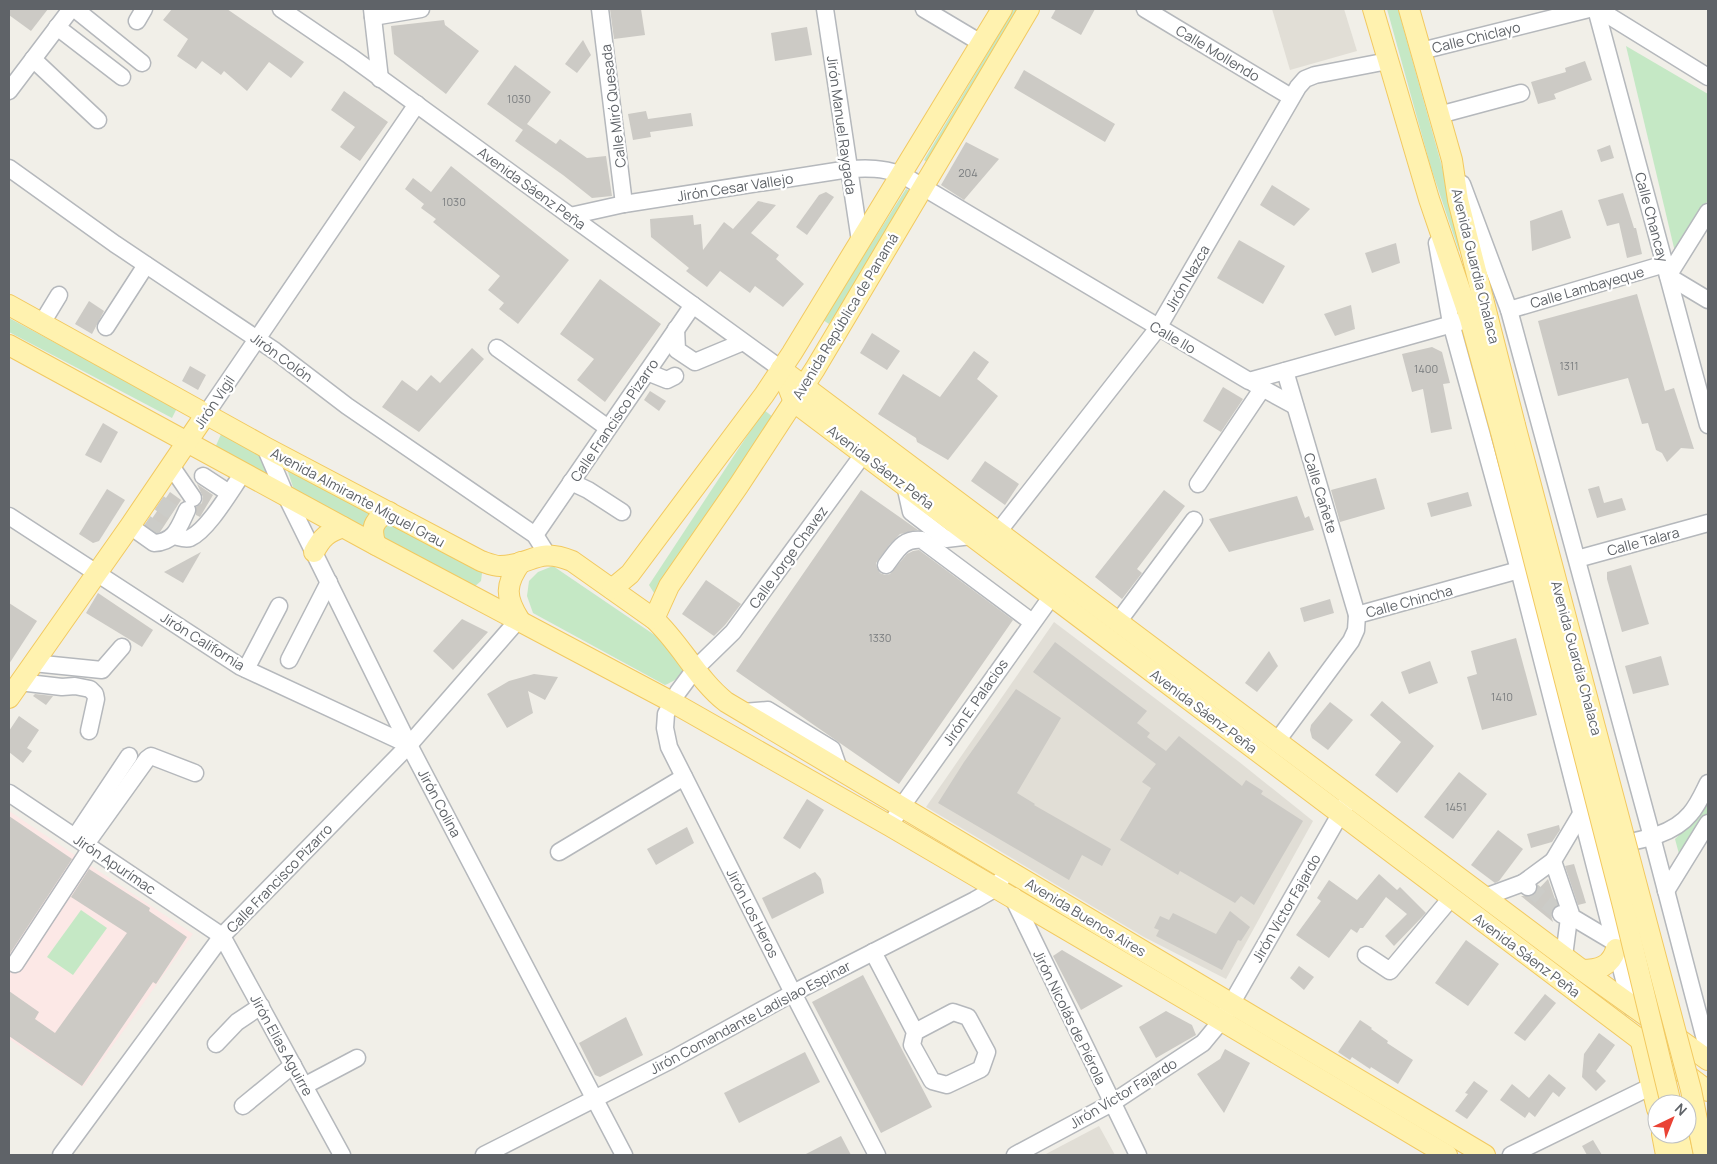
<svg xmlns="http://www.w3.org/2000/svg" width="1717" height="1164" font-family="Manrope,sans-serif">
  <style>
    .education { fill: #e1ded6 }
    .medical { fill: #fce8e6 }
    .green { fill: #c5e8c5 }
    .building { fill: #cccac5 }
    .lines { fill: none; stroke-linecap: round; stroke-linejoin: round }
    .minor-tunnel { stroke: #ccccc8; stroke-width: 16; stroke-dasharray: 16 8; stroke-linecap: butt }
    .minor-casing { stroke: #b5b8bc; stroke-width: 19 }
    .major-casing { stroke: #f2c960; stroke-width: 22 }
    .minor { stroke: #fff; stroke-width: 16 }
    .major { stroke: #fff2af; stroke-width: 20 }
    .major-bridge-casing { stroke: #f2c960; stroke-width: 22; stroke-linecap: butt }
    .major-bridge { stroke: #fff2af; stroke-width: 20 }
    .labels { text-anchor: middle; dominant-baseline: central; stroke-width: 4.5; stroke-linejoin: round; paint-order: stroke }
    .number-label { font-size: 11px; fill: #7a7d7f }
    .street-label { font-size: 14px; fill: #5f6368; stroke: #fff }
  </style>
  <rect width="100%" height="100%" fill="#f1efe8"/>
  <g class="education">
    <polygon points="1272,9 1344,9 1357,51 1290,70"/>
    <polygon points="1054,622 1238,761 1313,821 1226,979 1144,937 926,807"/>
    <polygon points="1099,1126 1115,1155 1044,1155"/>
  </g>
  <polygon class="medical" points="9,811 193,934 83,1087 9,1039"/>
  <g class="green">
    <polygon points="1014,9 1024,9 930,164 924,160"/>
    <polygon points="1387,9 1398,9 1441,163 1462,250 1459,251 1431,168"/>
    <polygon points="1626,46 1708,94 1708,200 1675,252"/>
    <polygon points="906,189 913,193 829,324 823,320"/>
    <polygon points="9,318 177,408 172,418 9,332"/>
    <polygon points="764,410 773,417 665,590 654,593 649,585"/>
    <polygon points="222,432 261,452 270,469 267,478 214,450"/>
    <polygon points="286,466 375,515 365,536 296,496"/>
    <polygon points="384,517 473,566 482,573 481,581 474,587 378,541"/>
    <path d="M553,566L681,653C686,671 682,678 665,685L533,613L527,596L529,581L538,572Z"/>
    <polygon points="1708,798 1708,827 1682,865 1675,839 1696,819"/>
    <polygon points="81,910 107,928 73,975 47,957"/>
  </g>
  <g class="building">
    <polygon points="9,9 48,9 31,31 9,15"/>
    <polygon points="172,9 227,9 304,62 291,78 269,62 247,91 224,71 221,75 202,61 196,69 177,56 188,39 163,20"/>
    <polygon points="610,9 641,9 645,35 614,39"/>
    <polygon points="1056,9 1095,9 1081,35 1051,18"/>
    <polygon points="444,20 445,25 479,51 446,94 394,54 391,26"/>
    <polygon points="807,27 812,55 775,61 771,33"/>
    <polygon points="583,40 591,55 577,73 565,64"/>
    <polygon points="1585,61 1592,80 1554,94 1556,99 1538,104 1531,82 1566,72 1565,68"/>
    <polygon points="515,65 551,92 527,124 556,144 560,139 587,158 606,156 612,196 592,198 563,175 515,141 525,127 523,130 487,104"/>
    <polygon points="1024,70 1115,124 1105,142 1014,88"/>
    <polygon points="344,91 388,122 360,161 340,147 355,127 331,110"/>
    <polygon points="646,111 648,119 691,113 693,126 650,132 651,137 633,140 628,114"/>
    <polygon points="966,142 999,159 964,200 941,185"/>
    <polygon points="1610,145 1614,158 1601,162 1597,150"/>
    <polygon points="451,166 569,260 518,324 499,309 504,303 488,290 500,276 433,222 436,219 421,208 424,204 405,189 413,178 431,192"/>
    <polygon points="1272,185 1310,209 1294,226 1260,205"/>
    <polygon points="826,192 834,197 807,235 796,227 819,195"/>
    <polygon points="1623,193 1634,228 1636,228 1642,254 1627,258 1619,223 1607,226 1598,200"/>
    <polygon points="758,201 776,205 751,233 779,255 776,259 804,284 783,307 755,286 750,293 720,271 707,287 686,271 689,268 651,237 650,219 693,215 694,225 701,224 703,250 724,222 733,229"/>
    <polygon points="1562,210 1571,238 1532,251 1530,221"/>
    <polygon points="1239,240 1285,266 1263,304 1217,278"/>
    <polygon points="1396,243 1400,263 1372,273 1365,253"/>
    <polygon points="600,279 661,324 605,402 577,380 594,359 560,334"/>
    <polygon points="1637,294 1665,391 1674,388 1694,449 1681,448 1667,462 1662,453 1656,450 1648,423 1642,424 1628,378 1558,396 1538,321"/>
    <polygon points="89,301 104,311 92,334 75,324"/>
    <polygon points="1351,305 1355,329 1335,336 1324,314"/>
    <polygon points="872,333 900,351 887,370 860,353"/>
    <polygon points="1432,347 1442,352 1450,383 1443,384 1452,429 1431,433 1423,389 1412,392 1402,354"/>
    <polygon points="472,348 484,359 419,432 382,407 402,380 417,391 431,375 440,383"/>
    <polygon points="974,351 989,362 977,379 998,396 948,460 917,442 916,438 878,414 903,374 940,397"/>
    <polygon points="190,366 206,375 198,390 182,381"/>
    <polygon points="1223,387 1243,399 1221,432 1203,421"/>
    <polygon points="650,391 666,401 659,411 644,400"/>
    <polygon points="103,423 118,432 101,463 85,455"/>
    <polygon points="985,461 1019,484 1005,505 971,481"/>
    <polygon points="1376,478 1385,509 1340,522 1331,490"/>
    <polygon points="197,484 213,495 200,517 196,515 196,507 202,503 203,497"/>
    <polygon points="1599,486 1604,503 1622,498 1626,510 1597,518 1588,489"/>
    <polygon points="107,489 125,500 99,541 93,543 79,534"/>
    <polygon points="861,490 918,530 900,534 890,544 876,563 877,568 880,573 885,575 890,574 907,554 913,551 919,550 1013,620 899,784 736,671"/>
    <polygon points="1164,490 1185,506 1137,569 1142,573 1122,599 1095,577"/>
    <polygon points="170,492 181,500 160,532 157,533 147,526"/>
    <polygon points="1468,492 1472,506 1431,517 1427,503"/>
    <polygon points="1297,496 1305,518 1309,516 1314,530 1229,552 1209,519"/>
    <polygon points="201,552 183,583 164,572"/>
    <polygon points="1631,565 1649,624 1622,632 1607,579 1607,572"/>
    <polygon points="706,580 741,604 725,625 714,636 682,614"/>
    <polygon points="98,593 153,630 142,647 86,613"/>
    <polygon points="1330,599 1334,613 1304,622 1300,608"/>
    <polygon points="9,603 37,621 9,664"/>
    <polygon points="462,619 488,632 453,670 433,651"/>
    <polygon points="1516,638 1537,715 1482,730 1467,677 1477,674 1471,651"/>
    <polygon points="1055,642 1147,711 1137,723 1150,733 1147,737 1166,751 1179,736 1242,786 1246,780 1263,791 1261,794 1303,821 1254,905 1241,896 1235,903 1180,871 1178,875 1120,840 1151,788 1142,782 1156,764 1033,672"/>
    <polygon points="1269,651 1278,666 1257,692 1245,683"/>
    <polygon points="1661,656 1669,685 1633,694 1625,666"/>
    <polygon points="1430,661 1438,683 1409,694 1401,672"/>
    <polygon points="534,674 558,677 545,700 528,691 533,713 507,728 487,694 509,681"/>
    <polygon points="1016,689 1061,718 1017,793 1035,804 1034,805 1111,849 1102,866 1082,855 1069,880 938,803 964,762"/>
    <polygon points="35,694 53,696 46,705 33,696"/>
    <polygon points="1382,701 1434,746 1397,793 1375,775 1401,742 1370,715"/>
    <polygon points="1330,702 1353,720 1328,750 1312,738 1310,730 1311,725"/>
    <polygon points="19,716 39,730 27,748 32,751 23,763 9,752 9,731"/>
    <polygon points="1459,772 1487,794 1453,839 1424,817"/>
    <polygon points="807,799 824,810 800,849 783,838"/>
    <polygon points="9,816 72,859 9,955"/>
    <polygon points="1559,825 1560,830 1552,842 1531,848 1527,834"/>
    <polygon points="687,827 694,843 656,865 647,849"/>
    <polygon points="1498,830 1523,849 1499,881 1495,883 1471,865"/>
    <polygon points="1574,864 1586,903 1578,905 1565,866"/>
    <polygon points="89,869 150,908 149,911 187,937 156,984 153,982 82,1086 9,1036 9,991 39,1012 35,1019 55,1033 127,933 71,897"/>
    <polygon points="815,872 821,879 824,893 772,919 762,898"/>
    <polygon points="1379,874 1397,890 1400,887 1426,913 1394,946 1385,936 1407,914 1386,897 1363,928 1360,928 1357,933 1351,929 1329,958 1296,935 1321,901 1317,898 1329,880 1357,900"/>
    <polygon points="1548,879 1557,905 1552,910 1551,915 1553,922 1521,896 1532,896"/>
    <polygon points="1230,911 1250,927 1241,941 1238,940 1222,970 1156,936 1159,930 1154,928 1160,916 1169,920 1173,913 1216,934"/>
    <polygon points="1466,940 1499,964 1468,1006 1435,983"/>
    <polygon points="1062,950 1123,986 1081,1010 1053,956"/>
    <polygon points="1299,966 1314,977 1304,990 1290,978"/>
    <polygon points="863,975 932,1107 881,1133 812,1002"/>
    <polygon points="1545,994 1556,1003 1525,1041 1514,1033"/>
    <polygon points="1166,1011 1192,1025 1196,1035 1156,1058 1139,1027"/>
    <polygon points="626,1017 643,1055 600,1077 595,1075 579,1043"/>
    <polygon points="1360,1020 1372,1028 1371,1029 1388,1041 1387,1043 1413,1060 1398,1084 1371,1067 1370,1069 1352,1057 1350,1060 1338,1052"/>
    <polygon points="1599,1033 1615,1045 1596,1071 1606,1081 1596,1091 1582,1077 1584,1054"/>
    <polygon points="1225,1049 1250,1063 1224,1113 1197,1074 1220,1059"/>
    <polygon points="805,1052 820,1082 739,1123 724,1093"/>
    <polygon points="1549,1074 1566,1088 1559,1097 1553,1092 1535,1117 1529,1112 1525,1118 1500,1100 1512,1084 1529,1098"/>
    <polygon points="1474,1081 1488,1091 1467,1119 1455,1111 1468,1094 1465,1093"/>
    <polygon points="841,1136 851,1155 804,1155"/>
    <polygon points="1593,1140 1602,1155 1587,1155 1582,1146"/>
  </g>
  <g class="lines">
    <g class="minor-tunnel">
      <polyline points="148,534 174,495"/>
      <polyline points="1528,887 1561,914"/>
    </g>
    <g class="minor-casing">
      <g id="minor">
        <polyline points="75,9 142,63"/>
        <polyline points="281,9 350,56 781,369"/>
        <polyline points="372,9 380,79"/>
        <polyline points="600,9 624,204"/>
        <polyline points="825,9 860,241"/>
        <polyline points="924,9 981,43"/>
        <polyline points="1145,9 1291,97"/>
        <polyline points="1596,9 1708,425"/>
        <polyline points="1598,9 1708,77"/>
        <polyline points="373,17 421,9"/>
        <polyline points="137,21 144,9"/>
        <polyline points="57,27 122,77"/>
        <polyline points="1421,51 1589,9"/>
        <polyline points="33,59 98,120"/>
        <polyline points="9,91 71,9"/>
        <polyline points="1439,115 1521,93"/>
        <polyline points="9,168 115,244 275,351 347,406 535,535 547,554"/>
        <polyline points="1462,184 1509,310 1652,837 1708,1051"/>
        <polyline points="1708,212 1668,276 1708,300"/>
        <path d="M570,216L624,204L849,169C870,168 880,168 901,174L1249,381L1470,319"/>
        <polyline points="1437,243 1451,323 1519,570 1631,1007"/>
        <polyline points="1509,310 1665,264"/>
        <polyline points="42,323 59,295"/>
        <polyline points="106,327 146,265"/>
        <polyline points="676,329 677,350 695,362 743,342"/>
        <polyline points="497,348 608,428"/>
        <polyline points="1285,371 1357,615"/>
        <polyline points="647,372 667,380 675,376"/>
        <polyline points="1253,383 1295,406"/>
        <polyline points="206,414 417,104"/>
        <polyline points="870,445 733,632 695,669 678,692 666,714 665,728 669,747 793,993 877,1155"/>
        <polyline points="265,447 286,496 409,745 624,1155"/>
        <polyline points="171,466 193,498"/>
        <polyline points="203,476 229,493"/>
        <polyline points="571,482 588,490 622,512"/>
        <polyline points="1198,484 1262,389"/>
        <polyline points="905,485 911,512 946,539 971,536"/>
        <polyline points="9,516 241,667 409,745"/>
        <path d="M130,526L154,543C175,542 179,527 187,510"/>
        <polyline points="998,532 1158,328 1298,87 1305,79 1315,75 1388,61"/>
        <polyline points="535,535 693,305"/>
        <path d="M174,536C179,537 185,540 190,538C208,530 231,490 243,473"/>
        <polyline points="1577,559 1708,523"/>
        <path d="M886,565C897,551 902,538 922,540L1032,622"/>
        <polyline points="1118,622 1194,520"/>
        <polyline points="289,660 329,582"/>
        <polyline points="33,663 102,670 122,647"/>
        <polyline points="246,669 279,606"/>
        <polyline points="19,682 62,687 75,686 90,689 95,694 96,699 89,731"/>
        <polyline points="743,712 768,710 832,749 839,769"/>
        <polyline points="1277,741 1351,641 1356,630 1357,615 1519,570"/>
        <polyline points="9,793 222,936 342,1155"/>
        <polyline points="1581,814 1553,861 1572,917 1614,942"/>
        <polyline points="890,826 902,806 1059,586"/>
        <polyline points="75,837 129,756"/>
        <polyline points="86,844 147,759 151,756 195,773"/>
        <path d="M1615,845C1641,840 1673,835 1690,814C1698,805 1703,793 1708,783"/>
        <polyline points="559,852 684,777"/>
        <polyline points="1523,883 1553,861"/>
        <polyline points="1666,891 1708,823"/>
        <polyline points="1014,896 1013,898 1138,1155"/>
        <polyline points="1485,897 1523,883 1528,887"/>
        <polyline points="1561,914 1569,918 1564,956"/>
        <polyline points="873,952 915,1032 912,1045 932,1081 947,1085 981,1069 987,1052 968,1017 953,1012 915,1032"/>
        <polyline points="1366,955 1390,971 1451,898"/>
        <polyline points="15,964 91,848"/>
        <polyline points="216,1044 237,1022 261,1006"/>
        <polyline points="304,1086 357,1058"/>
        <polyline points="243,1106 293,1065"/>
        <polyline points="61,1155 222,936 409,745 519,619"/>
        <polyline points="484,1155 671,1060 793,993 975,900 996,888 1001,880"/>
        <polyline points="1015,1155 1112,1103 1203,1043 1222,1020 1346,804"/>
        <polyline points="1511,1155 1652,1086"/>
      </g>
    </g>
    <g class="major-casing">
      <g id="major">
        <polyline points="1373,9 1429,199 1470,319 1501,432"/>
        <polyline points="1409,9 1452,160 1458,200 1515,425"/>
        <path d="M9,305L265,447L481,561C487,563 494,566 500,566C532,566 536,546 572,561L654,619C681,644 697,679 726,702L1485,1155"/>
        <polyline points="9,345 376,545 672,702 890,826 1202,1009 1447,1155"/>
        <polyline points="781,369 794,402 1708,1091"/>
        <polyline points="781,369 1582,970 1708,1060"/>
        <path d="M376,545C370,529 373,520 389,512"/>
        <path d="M314,552C322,537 327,533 343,527"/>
        <polyline points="612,589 630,574 764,395 792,353 1002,9"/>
        <path d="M519,619C505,597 505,584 521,562"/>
        <polyline points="654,619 669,586 739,485 815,369 1029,9"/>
        <polyline points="9,698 130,526 206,414"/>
        <path d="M1582,970C1599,970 1611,966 1616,949"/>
        <polyline points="1640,1038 1657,1109"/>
        <polyline points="1662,1134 1666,1155"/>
        <polyline points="1678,1134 1683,1155"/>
      </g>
    </g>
    <use href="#minor" class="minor"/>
    <use href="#major" class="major"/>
    <g class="major-bridge-casing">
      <g id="major-bridge">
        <polyline points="1515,425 1691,1090 1704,1155"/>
        <polyline points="1501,432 1623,906 1671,1104"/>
      </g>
    </g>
    <use href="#major-bridge" class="major-bridge"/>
  </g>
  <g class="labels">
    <g class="number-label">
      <text x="519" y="98">1030</text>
      <text x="968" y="172">204</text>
      <text x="454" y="201">1030</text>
      <text x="1569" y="365">1311</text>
      <text x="1426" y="368">1400</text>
      <text x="880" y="637">1330</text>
      <text x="1502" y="696">1410</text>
      <text x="1456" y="806">1451</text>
    </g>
    <g class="street-label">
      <text transform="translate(1476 37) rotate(-14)">Calle Chiclayo</text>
      <text transform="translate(1218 53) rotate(31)">Calle Mollendo</text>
      <text transform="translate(613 106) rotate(-97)">Calle Miró Quesada</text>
      <text transform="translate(842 125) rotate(82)">Jirón Manuel Raygada</text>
      <text transform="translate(735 187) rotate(-9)">Jirón Cesar Vallejo</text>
      <text transform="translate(532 188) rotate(36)">Avenida Sáenz Peña</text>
      <text transform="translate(1652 217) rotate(75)">Calle Chancay</text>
      <text transform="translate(1476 266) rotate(76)">Avenida Guardia Chalaca</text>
      <text transform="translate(1187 278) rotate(-60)">Jirón Nazca</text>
      <text transform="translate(1587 287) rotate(-16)">Calle Lambayeque</text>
      <text transform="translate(845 316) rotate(-59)">Avenida República de Panamá</text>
      <text transform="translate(1173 337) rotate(30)">Calle Ilo</text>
      <text transform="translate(282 357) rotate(36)">Jirón Colón</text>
      <text transform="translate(214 402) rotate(-56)">Jirón Vigil</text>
      <text transform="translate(614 420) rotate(-56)">Calle Francisco Pizarro</text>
      <text transform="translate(881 467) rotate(37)">Avenida Sáenz Peña</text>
      <text transform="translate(1321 493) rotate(73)">Calle Cañete</text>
      <text transform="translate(358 497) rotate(28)">Avenida Almirante Miguel Grau</text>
      <text transform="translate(1643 541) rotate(-15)">Calle Talara</text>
      <text transform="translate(788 557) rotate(-54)">Calle Jorge Chavez</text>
      <text transform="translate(1409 601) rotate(-15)">Calle Chincha</text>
      <text transform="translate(203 641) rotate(32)">Jirón California</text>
      <text transform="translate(1577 658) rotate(75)">Avenida Guardia Chalaca</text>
      <text transform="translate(975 702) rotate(-55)">Jirón E. Palacios</text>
      <text transform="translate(1204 711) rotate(37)">Avenida Sáenz Peña</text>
      <text transform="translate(440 803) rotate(62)">Jirón Colina</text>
      <text transform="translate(115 864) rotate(34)">Jirón Apurímac</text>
      <text transform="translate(279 878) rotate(-46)">Calle Francisco Pizarro</text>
      <text transform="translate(1286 908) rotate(-60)">Jirón Victor Fajardo</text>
      <text transform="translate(753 913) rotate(63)">Jirón Los Heros</text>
      <text transform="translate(1086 917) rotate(31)">Avenida Buenos Aires</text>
      <text transform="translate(1527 955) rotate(37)">Avenida Sáenz Peña</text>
      <text transform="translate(750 1017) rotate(-28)">Jirón Comandante Ladislao Espinar</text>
      <text transform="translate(1070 1017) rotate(64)">Jirón Nicolás de Piérola</text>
      <text transform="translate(282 1045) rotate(61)">Jirón Elias Aguirre</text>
      <text transform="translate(1123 1093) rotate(-31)">Jirón Víctor Fajardo</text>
    </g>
  </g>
  <rect width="1717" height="1164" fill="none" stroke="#5f6368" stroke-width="20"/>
  <g transform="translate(1672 1119) rotate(43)"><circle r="24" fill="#ffffff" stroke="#bfc1c3"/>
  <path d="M0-4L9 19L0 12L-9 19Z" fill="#ea4335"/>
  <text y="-8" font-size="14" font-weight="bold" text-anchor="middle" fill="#5f6368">N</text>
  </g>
</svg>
